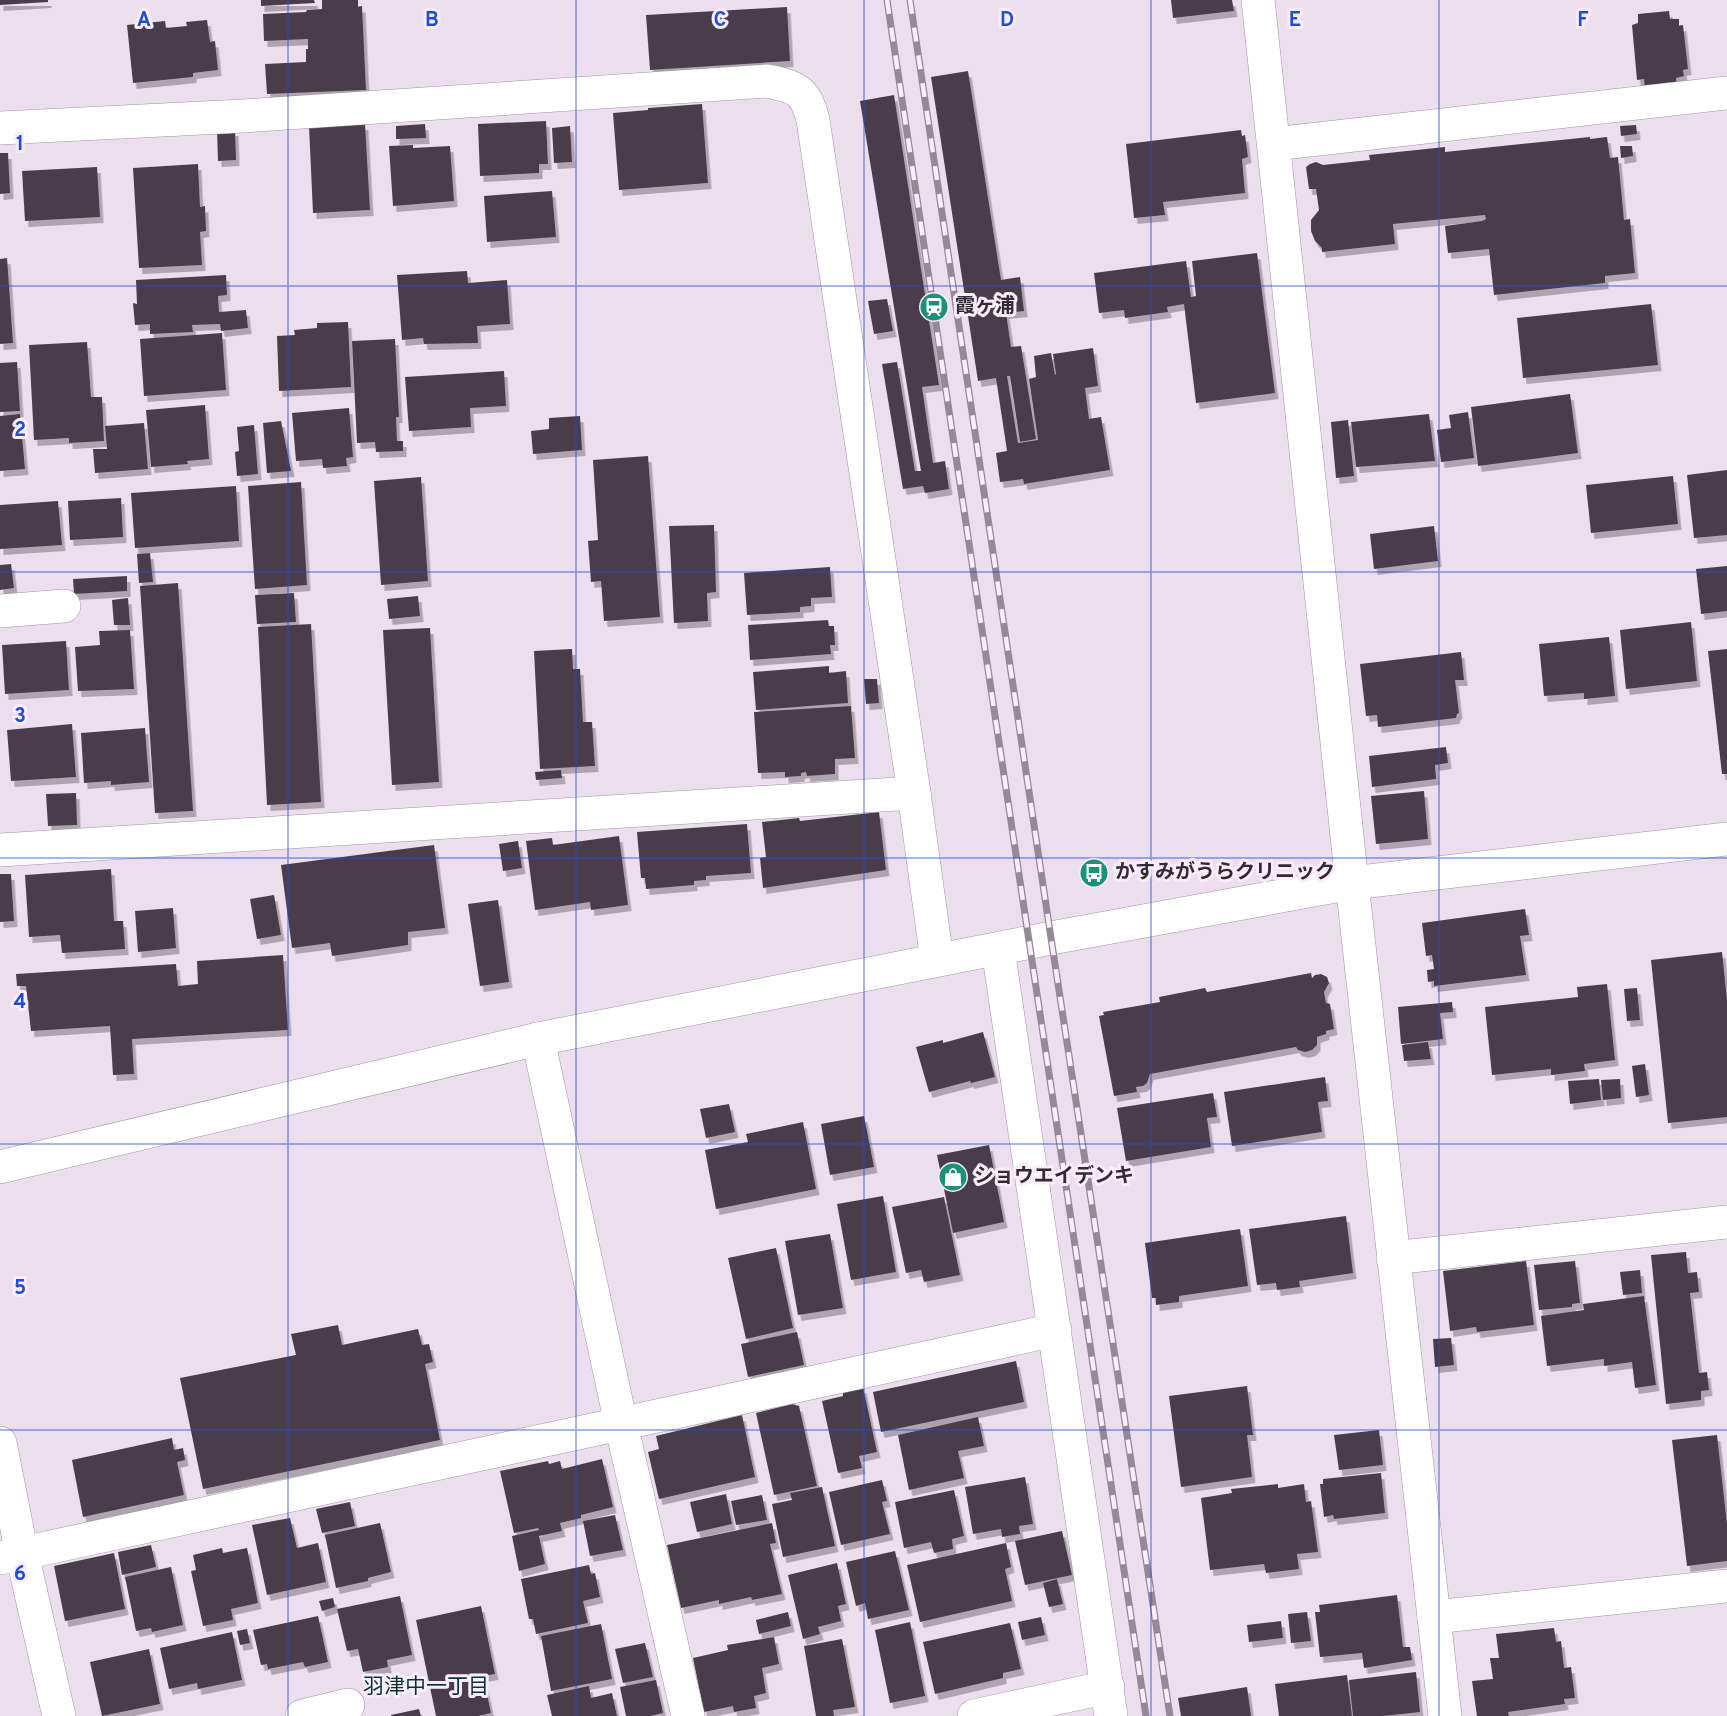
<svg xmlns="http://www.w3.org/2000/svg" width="1727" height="1716" font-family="Overpass,'Noto Sans JP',sans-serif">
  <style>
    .building { fill: #4a3e4c; filter: url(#shadow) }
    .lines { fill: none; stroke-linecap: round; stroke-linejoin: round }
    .minor-casing { stroke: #a193a3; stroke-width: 34 }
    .minor { stroke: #fff; stroke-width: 33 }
    .rail-casing { stroke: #948995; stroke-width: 7 }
    .rail { stroke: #fbebfd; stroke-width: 4.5; stroke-dasharray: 14; stroke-linecap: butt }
    .grid { fill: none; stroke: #1d4ed8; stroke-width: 1.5; stroke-opacity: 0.55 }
    .labels { text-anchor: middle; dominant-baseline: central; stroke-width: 6; stroke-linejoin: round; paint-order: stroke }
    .poi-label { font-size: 20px; font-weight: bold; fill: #312b32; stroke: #fbebfd; text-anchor: start }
    .neighbourhood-label { font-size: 21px; fill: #00392c; stroke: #fbebfd }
    .grid-label { font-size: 20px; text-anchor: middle; font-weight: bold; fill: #1d4ed8; stroke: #fbebfd; stroke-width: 6; stroke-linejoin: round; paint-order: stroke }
  </style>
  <defs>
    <filter id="shadow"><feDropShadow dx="3.5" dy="6" stdDeviation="0" flood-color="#0004"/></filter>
  </defs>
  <rect width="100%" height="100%" fill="#eddeef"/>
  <g class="building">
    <polygon points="0,0 48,0 48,2 0,5"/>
    <polygon points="261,0 314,0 315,3 261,6"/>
    <polygon points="322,0 358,0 358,7 362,6 366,90 267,94 265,64 306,62 306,49 308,49 308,39 264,41 263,14 306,12 307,10 322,9"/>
    <polygon points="1171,0 1232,0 1234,11 1173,18"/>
    <polygon points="787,7 790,61 650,70 646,15"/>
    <polygon points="1669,11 1670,19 1679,19 1679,26 1683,25 1688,69 1683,70 1684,76 1676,78 1677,88 1645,91 1644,79 1637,80 1632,25 1638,23 1638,14"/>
    <polygon points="207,20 210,42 215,41 218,70 193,73 193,77 133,83 127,25 165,21 166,28 187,26 186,22"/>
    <polygon points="968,71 1001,280 1020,277 1024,311 1006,313 1011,347 1021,346 1036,439 1020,442 1010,376 1007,376 1018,443 1038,440 1029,379 1036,377 1034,356 1051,353 1055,375 1056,374 1053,354 1093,348 1098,386 1085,388 1089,419 1101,417 1110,470 1024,484 1023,479 1000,482 996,453 1007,451 996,378 978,381 931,77"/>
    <polygon points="894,95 939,385 922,387 933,463 945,461 949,489 925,493 923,486 903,489 882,364 897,362 915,471 921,471 860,101"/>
    <polygon points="702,104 708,183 619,190 613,113 648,110 648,108"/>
    <polygon points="546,121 548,164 539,164 539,173 480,176 478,124"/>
    <polygon points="365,124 370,210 313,213 309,126"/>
    <polygon points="425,124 426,138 396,139 396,126"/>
    <polygon points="1636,125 1637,134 1621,136 1620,126"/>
    <polygon points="570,126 572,162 554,163 552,128"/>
    <polygon points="217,130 235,130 236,160 218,161"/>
    <polygon points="1241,130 1242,136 1245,135 1248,157 1242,159 1245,193 1163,202 1165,215 1134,218 1126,144"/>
    <polygon points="1590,137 1590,139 1607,137 1610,158 1618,157 1624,220 1630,219 1635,273 1605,276 1605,283 1494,295 1489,249 1448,253 1445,226 1482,221 1486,219 1485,215 1393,224 1395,244 1322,252 1322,248 1315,241 1311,231 1311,220 1319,210 1316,189 1309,189 1306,167 1310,164 1316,162 1323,165 1370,160 1369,155 1445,147 1445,152"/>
    <polygon points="413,145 413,148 450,146 454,201 393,206 389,146"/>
    <polygon points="1620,146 1632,146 1633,156 1621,158"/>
    <polygon points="0,153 8,153 10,193 0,194"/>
    <polygon points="198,164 200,207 205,206 206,231 200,232 202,265 139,268 133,168"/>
    <polygon points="97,167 100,217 25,221 22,171"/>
    <polygon points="552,191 556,237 487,242 484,196"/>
    <polygon points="1257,253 1275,393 1196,403 1184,304 1167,307 1168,312 1125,318 1124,310 1099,313 1094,273 1186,261 1191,297 1196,296 1192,261"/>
    <polygon points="7,258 13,343 0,344 0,259"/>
    <polygon points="467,271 468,283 507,280 510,324 477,326 478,343 424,344 423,338 402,340 397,275"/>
    <polygon points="226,275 227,295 218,296 219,312 246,310 248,328 221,331 220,324 192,325 193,332 150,334 150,324 135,325 133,303 137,304 136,280"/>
    <polygon points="887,299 893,331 874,334 868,301"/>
    <polygon points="1651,304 1658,365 1523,378 1517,318"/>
    <polygon points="348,322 351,387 279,391 277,336 295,335 294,330 317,328 317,323"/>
    <polygon points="222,333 226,390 144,396 140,339"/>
    <polygon points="395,339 399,417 396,417 397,441 403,441 403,451 376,452 375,442 357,443 352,341"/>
    <polygon points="87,342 91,397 102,397 104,441 69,443 69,438 34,440 29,345"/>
    <polygon points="17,362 20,411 0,412 0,363"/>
    <polygon points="504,371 506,406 470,408 471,427 409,431 405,377"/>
    <polygon points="1570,394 1578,453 1478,466 1471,407"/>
    <polygon points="205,405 209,459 187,461 188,464 151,467 146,410"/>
    <polygon points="349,408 353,457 346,458 347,466 323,468 322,459 296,461 292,413"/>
    <polygon points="1468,412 1474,458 1441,462 1437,430 1451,428 1449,415"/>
    <polygon points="20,414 25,469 0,471 0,416"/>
    <polygon points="1429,414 1435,461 1356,467 1351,422"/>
    <polygon points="580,416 582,450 533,454 531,431 549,429 549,418"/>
    <polygon points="1348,420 1354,476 1336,478 1331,422"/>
    <polygon points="281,421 291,471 267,473 263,423"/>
    <polygon points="144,423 148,469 95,473 93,449 107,449 105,426"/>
    <polygon points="254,425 258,474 237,476 235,452 239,451 237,427"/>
    <polygon points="648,456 660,617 604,621 601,581 591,582 588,541 598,540 593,460"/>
    <polygon points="1727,470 1727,535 1694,538 1687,475"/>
    <polygon points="1673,476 1678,524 1591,533 1586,485"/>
    <polygon points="421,477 428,581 381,585 374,481"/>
    <polygon points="301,482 307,585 255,589 248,486"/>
    <polygon points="236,486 239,541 135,548 131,493"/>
    <polygon points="121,498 123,537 70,540 68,501"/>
    <polygon points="58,501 62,545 0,549 0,505"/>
    <polygon points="714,525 716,592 707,593 708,621 674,623 669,526"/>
    <polygon points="1434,526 1438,561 1374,569 1370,534"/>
    <polygon points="150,553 153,582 139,583 137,554"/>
    <polygon points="11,564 14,588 0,590 0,565"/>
    <polygon points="1727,566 1727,611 1701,614 1696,569"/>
    <polygon points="830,567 832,597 811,598 811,606 800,607 800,612 747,615 744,573"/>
    <polygon points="127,576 127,591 74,594 73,579"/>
    <polygon points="178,583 193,811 155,813 140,586"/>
    <polygon points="294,593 296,622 257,624 255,595"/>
    <polygon points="418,596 420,616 389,619 387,599"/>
    <polygon points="128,598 130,625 114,625 112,600"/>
    <polygon points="828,620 829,626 834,626 835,645 830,645 831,654 750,660 748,625"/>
    <polygon points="1691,622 1697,681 1626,689 1620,630"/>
    <polygon points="311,624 321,802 267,805 258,627"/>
    <polygon points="430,628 439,782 392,785 383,630"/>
    <polygon points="130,630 134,689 78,691 75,647 100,645 99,631"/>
    <polygon points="1609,637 1615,696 1584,699 1584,693 1544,696 1539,644"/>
    <polygon points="66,641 69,690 5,694 2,645"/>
    <polygon points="572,649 573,669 580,669 583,722 592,722 595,766 540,769 534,651"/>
    <polygon points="1727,649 1727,774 1722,774 1708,651"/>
    <polygon points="1461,652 1464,680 1455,680 1459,713 1457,714 1456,718 1378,727 1377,715 1366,716 1360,664"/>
    <polygon points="829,666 829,673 846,671 848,703 756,710 753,672"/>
    <polygon points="864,679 877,679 879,703 866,704"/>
    <polygon points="851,706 855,758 835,759 835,774 807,776 806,772 801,773 801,776 785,777 785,772 758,773 754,712"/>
    <polygon points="72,724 76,777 11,781 7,730"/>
    <polygon points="145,728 149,782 111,785 111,781 84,783 81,733"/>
    <polygon points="1446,747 1448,763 1435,765 1436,779 1372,787 1369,756"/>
    <polygon points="561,770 562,778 536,780 535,772"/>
    <polygon points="1424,791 1428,839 1376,844 1371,796"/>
    <polygon points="76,793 77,825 48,826 46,794"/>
    <polygon points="879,812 886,870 763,888 760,858 766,857 762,822 799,818 800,821"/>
    <polygon points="747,824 751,873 706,876 706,880 694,881 694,885 646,889 645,878 641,878 637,832"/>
    <polygon points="619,836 628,905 591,910 590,902 535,910 526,841 552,838 553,845"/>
    <polygon points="518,841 522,868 503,871 499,844"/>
    <polygon points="434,845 445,928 408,932 408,945 332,956 330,943 292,948 281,865"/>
    <polygon points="111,869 114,921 123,921 125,949 62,953 60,935 29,937 25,875"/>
    <polygon points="0,874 11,874 14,921 0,922"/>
    <polygon points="274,895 281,935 257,939 250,899"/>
    <polygon points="498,900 509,982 480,986 468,904"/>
    <polygon points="173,908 176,948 138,952 135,911"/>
    <polygon points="1525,909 1529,935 1520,936 1526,975 1434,986 1434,981 1428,982 1427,970 1434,969 1432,955 1426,956 1422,923"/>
    <polygon points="1722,952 1727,1000 1727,1117 1668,1123 1651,960"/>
    <polygon points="283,955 288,1030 132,1039 134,1074 113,1075 110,1026 31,1031 26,986 17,986 16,974 176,964 178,986 198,984 197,961"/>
    <polygon points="1311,973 1312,978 1315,975 1321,974 1327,977 1329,983 1324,992 1326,1003 1330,1004 1334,1029 1326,1031 1326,1034 1317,1037 1317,1045 1312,1050 1305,1052 1298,1050 1296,1047 1150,1074 1147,1083 1143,1086 1136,1087 1137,1092 1114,1096 1099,1016 1104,1015 1103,1012 1160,1002 1159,997 1205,988 1207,992"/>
    <polygon points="1607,984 1615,1060 1584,1064 1585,1071 1551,1075 1551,1069 1492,1075 1485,1007 1578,997 1577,987"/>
    <polygon points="1637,988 1640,1020 1627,1021 1624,989"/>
    <polygon points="1452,1002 1453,1012 1440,1013 1443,1039 1401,1044 1398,1007"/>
    <polygon points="983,1032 995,1077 971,1083 970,1081 929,1092 916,1047 943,1040 943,1043"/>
    <polygon points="1428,1042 1431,1059 1404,1061 1402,1045"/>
    <polygon points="1645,1064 1649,1095 1636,1097 1632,1066"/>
    <polygon points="1325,1077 1328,1101 1318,1102 1322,1132 1232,1146 1224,1092"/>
    <polygon points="1599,1079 1601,1100 1570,1104 1568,1081"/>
    <polygon points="1620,1079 1621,1098 1603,1100 1601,1080"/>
    <polygon points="1213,1093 1217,1117 1207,1118 1211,1147 1126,1161 1117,1108"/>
    <polygon points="729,1104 735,1132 706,1138 700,1109"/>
    <polygon points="864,1116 874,1167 830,1175 821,1124"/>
    <polygon points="803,1122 816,1189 716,1209 705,1150 748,1142 746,1134"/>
    <polygon points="989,1145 1004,1222 953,1233 937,1155"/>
    <polygon points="883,1196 896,1272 851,1280 837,1204"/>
    <polygon points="944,1197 960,1275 924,1282 921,1270 906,1273 892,1207"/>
    <polygon points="1346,1216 1353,1273 1299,1281 1300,1287 1277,1290 1276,1283 1257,1285 1249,1229"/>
    <polygon points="1240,1229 1248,1286 1179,1296 1179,1302 1156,1305 1156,1298 1152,1298 1145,1243"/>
    <polygon points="830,1234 843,1308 798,1315 785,1241"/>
    <polygon points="776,1248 793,1328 746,1339 728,1258"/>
    <polygon points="1686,1252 1688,1273 1697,1272 1699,1292 1690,1293 1699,1373 1707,1372 1709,1390 1701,1391 1701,1400 1666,1404 1651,1255"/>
    <polygon points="1526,1261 1534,1325 1477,1332 1476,1327 1450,1331 1443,1271"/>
    <polygon points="1575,1261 1580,1303 1572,1304 1572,1307 1539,1310 1534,1265"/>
    <polygon points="1640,1270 1642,1293 1623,1295 1620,1272"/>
    <polygon points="1644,1296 1656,1385 1635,1388 1632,1362 1604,1366 1604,1359 1547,1366 1541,1316 1584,1310 1583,1304"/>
    <polygon points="338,1325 342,1345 418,1329 422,1345 429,1344 433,1362 425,1364 440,1440 203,1489 180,1378 296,1355 291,1334"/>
    <polygon points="797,1332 804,1365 748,1377 741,1344"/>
    <polygon points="1451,1338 1454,1365 1435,1367 1433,1339"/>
    <polygon points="1016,1361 1024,1402 881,1432 873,1392"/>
    <polygon points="1247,1386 1253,1435 1247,1435 1252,1477 1181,1487 1169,1396"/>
    <polygon points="863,1387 877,1452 859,1456 862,1468 838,1473 822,1401 843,1396 843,1392"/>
    <polygon points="792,1404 799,1406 817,1486 774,1495 756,1413"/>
    <polygon points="742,1415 755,1477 659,1499 648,1452 659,1449 656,1436"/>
    <polygon points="978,1417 984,1446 958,1451 964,1478 909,1490 898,1435"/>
    <polygon points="1379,1430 1383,1465 1339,1470 1334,1435"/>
    <polygon points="1717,1435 1727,1524 1727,1561 1687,1566 1672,1440"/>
    <polygon points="172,1438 174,1450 183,1448 185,1460 177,1462 184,1495 83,1517 72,1460"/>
    <polygon points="602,1459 613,1507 581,1515 581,1518 560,1523 562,1531 539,1536 545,1564 519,1571 512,1536 539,1530 538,1528 514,1533 500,1471 548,1461 549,1464 560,1461 562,1469"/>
    <polygon points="1381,1473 1385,1513 1334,1519 1333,1515 1324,1517 1320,1484 1323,1484 1323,1479"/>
    <polygon points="1025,1477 1033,1524 1019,1526 1020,1534 1002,1537 1001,1529 973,1534 965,1487"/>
    <polygon points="882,1480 887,1501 882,1502 890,1534 841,1545 829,1492"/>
    <polygon points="1278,1484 1278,1488 1304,1484 1306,1502 1311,1501 1318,1552 1297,1554 1299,1569 1266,1573 1264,1564 1210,1570 1201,1498 1232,1493 1231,1489"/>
    <polygon points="822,1487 835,1546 783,1557 772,1504 792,1500 790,1493"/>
    <polygon points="954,1490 964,1536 952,1539 953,1549 934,1553 931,1542 904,1548 895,1502"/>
    <polygon points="726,1494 732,1524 697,1532 690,1502"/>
    <polygon points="762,1495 767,1520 736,1525 731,1501"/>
    <polygon points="350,1502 355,1526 322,1533 316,1509"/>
    <polygon points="615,1515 623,1550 590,1556 583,1521"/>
    <polygon points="290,1518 297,1548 318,1543 326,1582 267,1595 252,1525"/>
    <polygon points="380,1523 391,1572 368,1578 368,1581 336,1588 325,1535"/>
    <polygon points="772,1523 776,1543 770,1544 782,1594 752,1600 751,1597 719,1604 719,1600 681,1608 667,1545"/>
    <polygon points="1062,1531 1072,1575 1025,1585 1015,1541"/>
    <polygon points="1006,1543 1011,1567 1005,1569 1012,1601 920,1622 907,1565"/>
    <polygon points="151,1545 156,1567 122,1575 118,1552"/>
    <polygon points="222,1548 223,1553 247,1548 258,1603 231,1609 233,1620 203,1626 191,1571 196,1570 193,1555"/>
    <polygon points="895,1551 909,1610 868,1619 865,1603 856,1606 846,1562"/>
    <polygon points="114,1553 125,1609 65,1621 54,1566"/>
    <polygon points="837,1563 846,1604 838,1606 841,1621 818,1627 820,1634 803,1639 788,1575"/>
    <polygon points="589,1565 591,1574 595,1573 600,1597 583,1601 588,1623 536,1634 533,1619 529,1619 521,1579"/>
    <polygon points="171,1567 183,1625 152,1632 151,1628 136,1631 125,1577"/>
    <polygon points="1057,1579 1063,1604 1049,1607 1043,1583"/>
    <polygon points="1397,1595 1403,1647 1410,1647 1412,1660 1364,1668 1362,1653 1320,1657 1315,1612 1320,1612 1319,1605"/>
    <polygon points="400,1596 412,1655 387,1660 388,1667 363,1672 358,1649 347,1651 337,1609"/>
    <polygon points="333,1598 335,1607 322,1611 319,1601"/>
    <polygon points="481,1606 495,1674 483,1676 491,1713 478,1716 436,1716 416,1620"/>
    <polygon points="788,1612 791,1626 759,1634 756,1620"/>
    <polygon points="1307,1612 1311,1641 1291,1643 1288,1614"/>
    <polygon points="318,1616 328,1662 305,1667 303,1662 268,1669 267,1664 261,1665 253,1630"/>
    <polygon points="1041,1617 1045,1635 1022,1640 1018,1622"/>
    <polygon points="1281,1621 1283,1638 1249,1642 1247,1625"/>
    <polygon points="910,1622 925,1696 890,1703 875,1630"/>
    <polygon points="1010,1623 1021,1669 1003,1673 1003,1678 935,1694 923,1642"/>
    <polygon points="601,1624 612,1679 551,1691 541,1636"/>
    <polygon points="1554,1628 1556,1642 1561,1641 1564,1668 1571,1667 1575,1698 1564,1699 1565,1704 1508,1712 1509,1716 1477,1716 1472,1681 1493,1679 1490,1658 1499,1658 1496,1634"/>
    <polygon points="247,1629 250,1643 240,1645 237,1631"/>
    <polygon points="232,1632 242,1680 198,1689 197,1683 169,1689 160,1648"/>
    <polygon points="774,1637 779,1664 762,1668 766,1693 754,1696 756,1708 734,1712 733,1706 704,1712 693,1658 728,1650 727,1645"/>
    <polygon points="842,1639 855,1707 833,1710 834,1716 816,1716 804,1646"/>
    <polygon points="645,1643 653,1677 623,1683 615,1649"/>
    <polygon points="149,1649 160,1704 102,1716 90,1662"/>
    <polygon points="1416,1672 1420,1712 1383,1716 1353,1716 1349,1680"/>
    <polygon points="1347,1675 1352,1716 1279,1716 1275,1684"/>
    <polygon points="656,1680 663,1713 650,1716 626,1716 620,1687"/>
    <polygon points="589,1686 591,1698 612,1693 617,1716 552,1716 547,1695"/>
    <polygon points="1247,1687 1251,1716 1181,1716 1178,1698"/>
    <polygon points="419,1709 421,1716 391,1716 391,1715"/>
  </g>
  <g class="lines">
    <g class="minor-casing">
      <g id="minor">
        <polyline points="1258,0 1352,883 1445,1716"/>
        <path d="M0,128L243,116L767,81C796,87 805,89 813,120L914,793L937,960"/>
        <polyline points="1274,144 1727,93"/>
        <polyline points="0,611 64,606"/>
        <polyline points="0,850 914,793"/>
        <polyline points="998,949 1111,1716"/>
        <polyline points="538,1039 621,1424 688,1716"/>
        <polyline points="0,1167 538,1039 1051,938 1352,883 1727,839"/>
        <polyline points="1393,1258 1727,1222"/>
        <polyline points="0,1443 22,1554 59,1716"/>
        <polyline points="0,1558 1055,1330"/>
        <polyline points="1434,1617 1727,1586"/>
        <polyline points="302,1716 348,1705"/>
        <polyline points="974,1716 1108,1687"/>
      </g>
    </g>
    <use href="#minor" class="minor"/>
    <g class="rail-casing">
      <g id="rail">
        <polyline points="887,0 1146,1716"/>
        <polyline points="910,0 1051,938 1170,1716"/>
      </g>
    </g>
    <use href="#rail" class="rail"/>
  </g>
  <path class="grid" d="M288,0V1716M576,0V1716M864,0V1716M1151,0V1716M1439,0V1716M0,286H1727M0,572H1727M0,858H1727M0,1144H1727M0,1430H1727"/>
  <defs>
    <g id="station-disc" transform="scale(1.5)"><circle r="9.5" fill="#1a9277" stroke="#fbebfd"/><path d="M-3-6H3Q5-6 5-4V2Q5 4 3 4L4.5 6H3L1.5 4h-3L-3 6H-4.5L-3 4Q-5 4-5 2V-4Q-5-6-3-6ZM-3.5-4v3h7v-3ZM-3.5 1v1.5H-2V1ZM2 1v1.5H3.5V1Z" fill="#fff"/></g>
    <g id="bus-disc" transform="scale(1.5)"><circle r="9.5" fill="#1a9277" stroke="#fbebfd"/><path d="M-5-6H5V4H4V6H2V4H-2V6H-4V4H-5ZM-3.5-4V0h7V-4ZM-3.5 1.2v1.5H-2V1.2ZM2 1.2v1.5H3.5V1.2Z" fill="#fff"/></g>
    <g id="shop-disc" transform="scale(1.5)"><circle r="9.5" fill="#1a9277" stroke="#fbebfd"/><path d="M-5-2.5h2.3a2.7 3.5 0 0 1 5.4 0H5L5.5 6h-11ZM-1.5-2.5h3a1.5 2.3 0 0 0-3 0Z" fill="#fff"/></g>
  </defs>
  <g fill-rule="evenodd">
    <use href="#station-disc" x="934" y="307"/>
    <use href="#bus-disc" x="1094" y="873"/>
    <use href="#shop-disc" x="953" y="1177"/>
  </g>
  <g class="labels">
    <g class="poi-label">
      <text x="955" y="307">霞ヶ浦</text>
      <text x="1115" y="873">かすみがうらクリニック</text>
      <text x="974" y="1177">ショウエイデンキ</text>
    </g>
    <g class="neighbourhood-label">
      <text x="426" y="1687">羽津中一丁目</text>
    </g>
  </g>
  <g class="grid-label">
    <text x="144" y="26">A</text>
    <text x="432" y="26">B</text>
    <text x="720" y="26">C</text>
    <text x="1007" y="26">D</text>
    <text x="1295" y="26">E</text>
    <text x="1583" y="26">F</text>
    <text x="20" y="150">1</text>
    <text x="20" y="436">2</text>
    <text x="20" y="722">3</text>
    <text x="20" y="1008">4</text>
    <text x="20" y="1294">5</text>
    <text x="20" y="1580">6</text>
  </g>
</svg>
